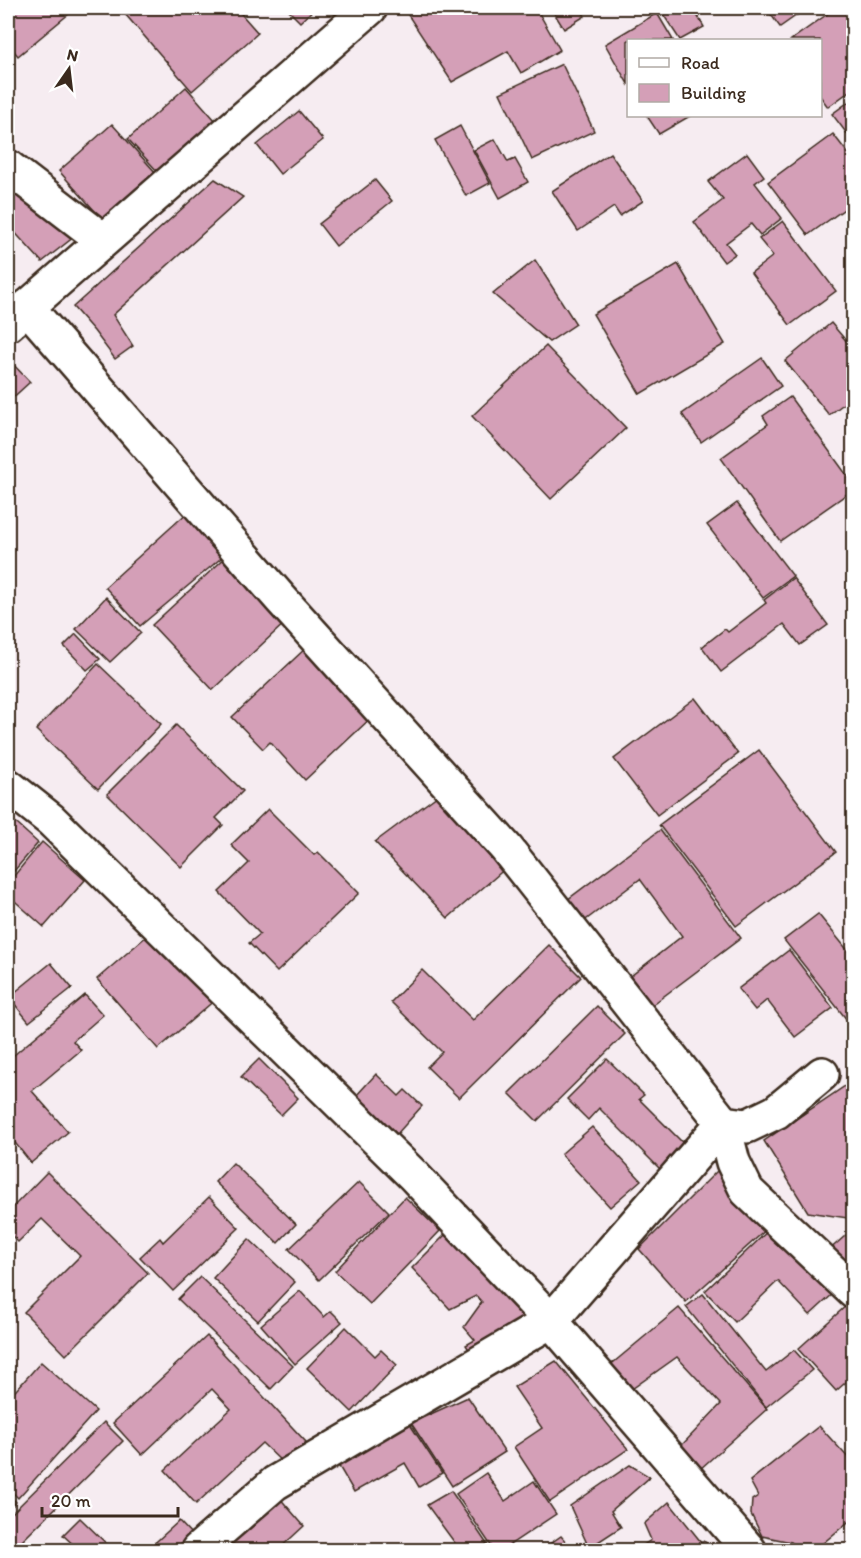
<svg xmlns="http://www.w3.org/2000/svg" width="861" height="1558" font-family="Itim,sans-serif">
  <style>
    .building { fill: #d49fb7; stroke: #3b2a1e; stroke-width: 1.5 }
    .lines { fill: none; stroke-linecap: round; stroke-linejoin: round }
    .street-casing { stroke: #3b2a1e; stroke-width: 38 }
    .secondary-casing { stroke: #3b2a1e; stroke-width: 38 }
    .street { stroke: #fff; stroke-width: 33 }
    .secondary { stroke: #fff; stroke-width: 33 }
  </style>
  <rect width="100%" height="100%" fill="#f6ecf1"/>
  <filter id="ink" filterUnits="userSpaceOnUse"><feTurbulence type="fractalNoise" baseFrequency=".0167" numOctaves="2"/><feDisplacementMap in="SourceGraphic" scale="12" xChannelSelector="R" yChannelSelector="G"/><feConvolveMatrix kernelMatrix="1 2 1 2 8 2 1 2 1" color-interpolation-filters="sRGB"/></filter>
  <g filter="url(#ink)">
    <g class="building">
      <polygon points="8,8 76,8 18,56 8,44"/>
      <polygon points="133,8 236,8 258,33 192,91 125,14"/>
      <polygon points="286,8 315,8 300,22"/>
      <polygon points="416,8 536,8 560,50 521,73 508,51 452,82 408,15"/>
      <polygon points="551,8 580,8 585,16 564,29"/>
      <polygon points="659,8 693,8 704,27 680,40"/>
      <polygon points="766,8 807,8 780,27"/>
      <polygon points="836,8 854,8 854,88 828,107 820,96 820,40 791,40"/>
      <polygon points="657,13 673,40 628,40 628,84 605,44"/>
      <polygon points="562,64 594,131 532,160 500,93"/>
      <polygon points="186,87 215,120 158,172 128,139"/>
      <polygon points="854,98 854,143 832,114"/>
      <polygon points="299,111 323,140 280,174 257,145"/>
      <polygon points="647,116 690,116 659,134"/>
      <polygon points="112,124 156,173 103,220 59,171"/>
      <polygon points="460,126 490,183 466,196 435,140"/>
      <polygon points="833,134 854,161 854,202 808,235 768,182"/>
      <polygon points="495,139 508,162 515,159 528,182 500,198 474,150"/>
      <polygon points="610,153 643,201 620,216 614,207 578,231 552,191"/>
      <polygon points="747,153 764,176 755,183 782,218 760,235 751,224 726,243 735,254 724,262 694,222 723,200 708,182"/>
      <polygon points="215,179 243,197 113,315 133,346 115,359 94,331 73,307"/>
      <polygon points="375,180 392,201 336,246 319,224"/>
      <polygon points="19,186 79,233 42,262 8,225 8,202"/>
      <polygon points="783,221 836,291 790,325 751,273 773,256 759,239"/>
      <polygon points="535,260 576,324 549,342 493,294"/>
      <polygon points="678,264 725,344 640,394 593,314"/>
      <polygon points="831,323 854,350 854,396 829,415 785,361"/>
      <polygon points="546,346 626,428 551,499 472,416"/>
      <polygon points="762,358 781,386 701,442 682,414"/>
      <polygon points="8,359 30,382 8,402"/>
      <polygon points="790,397 854,485 854,489 780,541 721,458 768,424 763,416"/>
      <polygon points="737,503 793,576 763,598 707,525"/>
      <polygon points="189,511 226,554 140,626 105,587"/>
      <polygon points="227,556 288,620 213,690 152,625"/>
      <polygon points="793,578 828,625 800,645 784,624 721,672 702,647 725,629 728,632 766,603 764,600"/>
      <polygon points="106,597 141,633 110,662 76,629"/>
      <polygon points="76,634 100,659 87,670 64,646"/>
      <polygon points="307,647 373,716 305,780 270,742 263,749 232,717"/>
      <polygon points="98,664 161,724 98,789 36,730"/>
      <polygon points="695,698 738,754 657,815 614,759"/>
      <polygon points="176,725 243,791 216,818 223,825 181,867 107,794"/>
      <polygon points="759,750 836,852 736,926 659,825"/>
      <polygon points="441,793 507,867 448,918 375,842"/>
      <polygon points="268,809 314,855 318,852 359,893 277,972 249,943 260,934 219,892 249,863 231,845"/>
      <polygon points="8,816 38,843 8,878"/>
      <polygon points="660,830 741,938 648,1008 627,979 682,936 640,879 583,922 567,900"/>
      <polygon points="42,842 85,880 44,927 8,895 8,883"/>
      <polygon points="818,914 854,958 854,1023 851,1025 784,940"/>
      <polygon points="149,934 177,967 184,961 216,999 158,1049 97,979"/>
      <polygon points="549,945 581,977 459,1098 427,1067 442,1052 391,1002 422,970 473,1020"/>
      <polygon points="789,950 833,1008 795,1037 767,1000 755,1010 738,989"/>
      <polygon points="51,963 72,988 29,1022 9,997"/>
      <polygon points="85,995 103,1015 73,1041 81,1050 32,1091 68,1132 31,1163 8,1134 8,1060"/>
      <polygon points="597,1006 625,1034 537,1121 509,1093"/>
      <polygon points="259,1059 298,1098 281,1115 241,1077"/>
      <polygon points="607,1059 644,1095 639,1099 689,1149 664,1173 599,1108 588,1120 567,1099"/>
      <polygon points="376,1074 399,1096 405,1090 422,1106 397,1134 356,1096"/>
      <polygon points="854,1080 854,1219 808,1212 764,1141"/>
      <polygon points="592,1127 641,1180 610,1207 561,1154"/>
      <polygon points="233,1163 296,1224 278,1243 215,1182"/>
      <polygon points="717,1171 769,1227 686,1302 639,1249"/>
      <polygon points="47,1172 148,1273 66,1355 24,1312 80,1256 42,1219 18,1242 8,1232 8,1212"/>
      <polygon points="359,1182 389,1212 319,1280 289,1249"/>
      <polygon points="209,1197 239,1228 173,1291 140,1257 160,1238 163,1242"/>
      <polygon points="405,1197 440,1231 370,1304 335,1271"/>
      <polygon points="771,1228 834,1293 810,1315 778,1281 735,1322 705,1291"/>
      <polygon points="854,1228 854,1282 827,1252"/>
      <polygon points="447,1233 542,1317 476,1360 466,1345 475,1340 464,1327 482,1302 476,1296 450,1309 412,1268"/>
      <polygon points="249,1239 295,1282 258,1321 213,1278"/>
      <polygon points="200,1277 293,1366 271,1389 178,1299"/>
      <polygon points="300,1291 324,1317 331,1311 342,1322 295,1364 261,1325"/>
      <polygon points="703,1294 766,1372 794,1350 812,1370 766,1407 686,1307"/>
      <polygon points="847,1305 854,1312 854,1375 836,1391 798,1349"/>
      <polygon points="679,1308 767,1409 699,1470 681,1446 721,1404 677,1357 629,1391 608,1367"/>
      <polygon points="346,1327 375,1356 381,1350 397,1365 352,1412 307,1368"/>
      <polygon points="207,1336 306,1442 283,1463 262,1443 196,1504 165,1470 231,1409 212,1389 142,1455 113,1423"/>
      <polygon points="556,1361 628,1449 550,1502 514,1447 542,1428 514,1387"/>
      <polygon points="41,1362 96,1411 18,1498 8,1488 8,1399"/>
      <polygon points="468,1397 505,1452 452,1486 411,1423"/>
      <polygon points="104,1422 123,1441 17,1546 21,1550 8,1550 8,1517"/>
      <polygon points="409,1423 442,1473 419,1487 405,1463 354,1492 337,1463"/>
      <polygon points="819,1426 854,1464 854,1517 815,1550 801,1550 791,1542 762,1536 751,1514 752,1500 758,1496 750,1481"/>
      <polygon points="630,1465 650,1477 611,1511 621,1527 589,1548 570,1506"/>
      <polygon points="486,1473 505,1501 534,1481 556,1514 502,1550 494,1550 456,1494"/>
      <polygon points="451,1491 491,1550 460,1550 427,1505"/>
      <polygon points="8,1494 16,1502 8,1510"/>
      <polygon points="278,1496 304,1526 278,1550 215,1550"/>
      <polygon points="669,1502 701,1542 691,1550 636,1550 651,1540 644,1524"/>
      <polygon points="80,1518 113,1550 79,1550 63,1535"/>
      <polygon points="179,1521 194,1537 180,1550 147,1550"/>
      <polygon points="561,1536 573,1550 541,1550"/>
      <polygon points="704,1541 714,1550 693,1550"/>
      <polygon points="444,1544 448,1550 434,1550"/>
    </g>
    <g class="lines">
      <g class="street-casing">
        <g id="street">
          <polyline points="8,167 103,240"/>
          <polyline points="27,307 280,598 506,848 723,1123 733,1162 747,1191 854,1292"/>
          <polyline points="8,786 51,820 413,1175 551,1321 749,1550"/>
          <polyline points="723,1123 747,1126 776,1112 822,1074"/>
          <polyline points="198,1550 275,1483 551,1321 723,1123"/>
        </g>
      </g>
      <g class="secondary-casing">
        <polyline id="secondary" points="8,324 370,8"/>
      </g>
      <use href="#street" class="street"/>
      <use href="#secondary" class="secondary"/>
    </g>
  </g>
  <rect width="861" height="1558" fill="none" stroke="#fff" stroke-width="30"/>
  <rect x="15" y="15" width="831" height="1528" fill="none" stroke="#3b2a1e" stroke-width="2" filter="url(#ink)"/>
  <rect x="627" y="39" width="195" height="78" fill="#ffffff" stroke="#b1aaa5" stroke-width="1.5"/>
  <rect x="639" y="58" width="30" height="9" fill="#ffffff" stroke="#b1aaa5" stroke-width="1.5"/>
  <text x="681" y="69" font-size="18" fill="#3b2a1e">Road</text>
  <rect x="639" y="84" width="30" height="18" fill="#d49fb7" stroke="#b1aaa5" stroke-width="1.5"/>
  <text x="681" y="99" font-size="18" fill="#3b2a1e">Building</text>
  <g transform="translate(69 69) rotate(14)" stroke="#ffffff" stroke-width="4.5" paint-order="stroke">
  <path d="M0-4.5L10 22L0 15L-10 22Z" fill="#3b2a1e"/>
  <text y="-9" font-size="16" font-weight="bold" text-anchor="middle" fill="#3b2a1e">N</text>
  </g>
  <path d="M42 1507v9h136v-9" fill="none" stroke="#3b2a1e" stroke-width="3"/>
  <text x="51" y="1507" font-size="18" fill="#3b2a1e" stroke="#ffffff" stroke-width="4.5" paint-order="stroke">20 m</text>
</svg>
